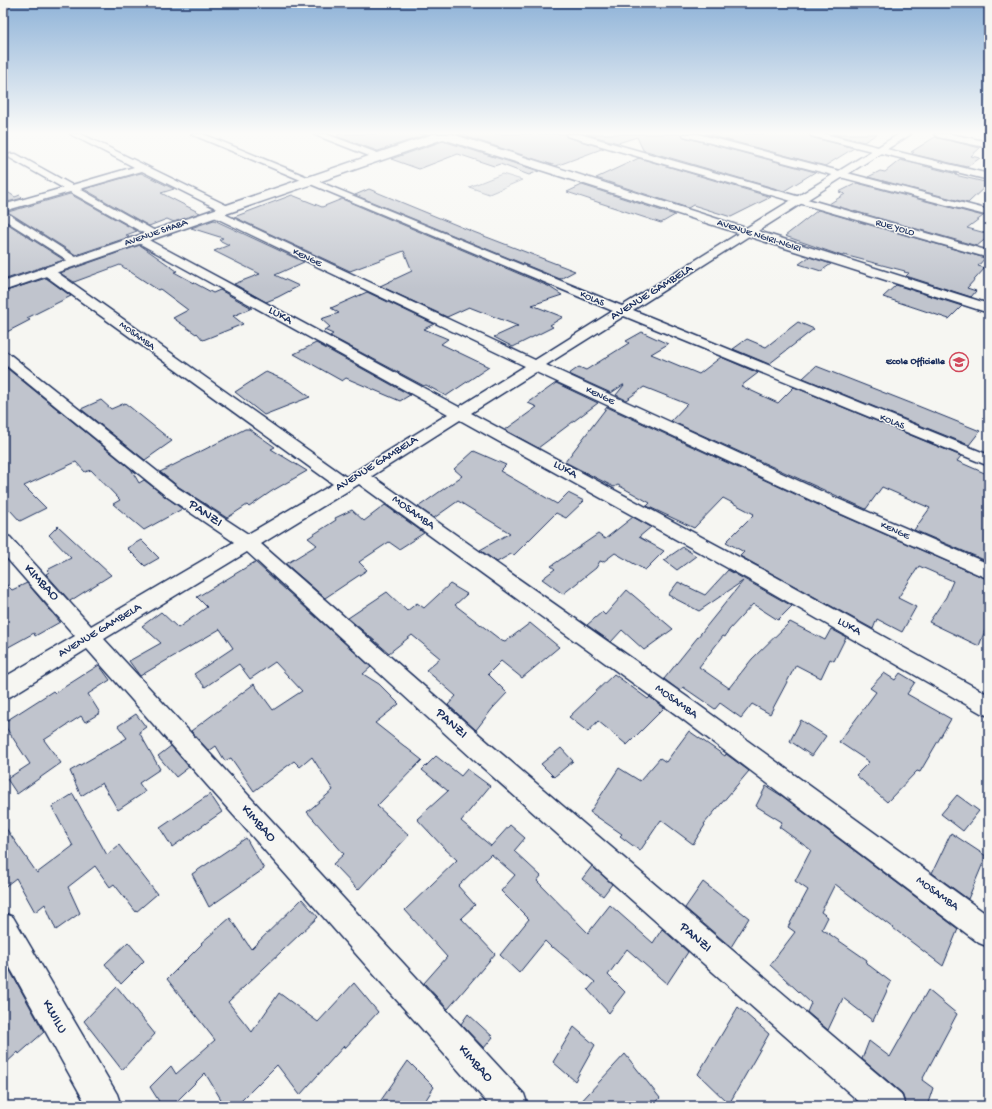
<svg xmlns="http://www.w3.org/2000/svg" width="992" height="1109" font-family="'Gochi Hand',sans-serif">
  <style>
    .green { fill: #d6d9dd; stroke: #78849e }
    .building { fill: #c0c4cd; stroke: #1b2f5e }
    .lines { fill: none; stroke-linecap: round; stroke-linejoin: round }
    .street-casing { stroke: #1b2f5e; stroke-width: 3 }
    .secondary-casing { stroke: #1b2f5e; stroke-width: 3 }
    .street { fill: #f6f6f2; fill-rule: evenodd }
    .secondary { fill: #f6f6f2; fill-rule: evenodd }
    .labels { text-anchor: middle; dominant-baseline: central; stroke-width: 3; stroke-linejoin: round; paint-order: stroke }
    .far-street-label { font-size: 10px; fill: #1b2f5e; stroke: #f6f6f2 }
    .far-poi-label { font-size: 10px; font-weight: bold; fill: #1b2f5e; stroke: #f6f6f2; text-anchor: end }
    .street-label { font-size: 12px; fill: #1b2f5e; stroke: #f6f6f2 }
    .near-street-label { font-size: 14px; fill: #1b2f5e; stroke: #f6f6f2 }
  </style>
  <rect width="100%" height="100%" fill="#f6f6f2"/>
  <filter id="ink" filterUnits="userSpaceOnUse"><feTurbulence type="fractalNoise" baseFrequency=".025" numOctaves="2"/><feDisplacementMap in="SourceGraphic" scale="8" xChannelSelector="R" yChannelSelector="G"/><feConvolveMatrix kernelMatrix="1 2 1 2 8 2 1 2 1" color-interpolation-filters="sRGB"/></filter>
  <g filter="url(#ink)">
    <polygon class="green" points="502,174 522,180 489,194 469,187"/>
    <g class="building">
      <polygon points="338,134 428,134 378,151 338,137"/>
      <polygon points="458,134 565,134 567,137 604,148 556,166"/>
      <polygon points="586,134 682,134 684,137 815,172 784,191 643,150 637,137 618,143"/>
      <polygon points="705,134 809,134 811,137 854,148 825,166"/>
      <polygon points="832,134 877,134 864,142"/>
      <polygon points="935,137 980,148 971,156 980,158 967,167 912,154 914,152 911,152"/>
      <polygon points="443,141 539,171 529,175 500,164 494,166 458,154 419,169 391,159"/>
      <polygon points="639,158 771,197 731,217 693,205 688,208 596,178"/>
      <polygon points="900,160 957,174 955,175 989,183 968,203 868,177 880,171 885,172"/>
      <polygon points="141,173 174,189 161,193 200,213 174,222 167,219 149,226 84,189"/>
      <polygon points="857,183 983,216 967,228 989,234 989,236 977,246 829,204 845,194 839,192"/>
      <polygon points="582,185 675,215 661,223 567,192"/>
      <polygon points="3,189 15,197 20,195 23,198 3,203"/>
      <polygon points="369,189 471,231 575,271 560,279 355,195"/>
      <polygon points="70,194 137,231 126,235 129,237 76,255 8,212"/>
      <polygon points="292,195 322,207 342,199 548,286 562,295 532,305 563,317 550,325 553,327 513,347 494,337 518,326 469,307 447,317 380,286 412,271 404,251 350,271 234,217"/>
      <polygon points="818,210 985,258 978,266 985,268 967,288 976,291 971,297 906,276 909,273 904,272 905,271 844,255 842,256 785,236"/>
      <polygon points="214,220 304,262 275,275 299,286 278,297 266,302 234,284 260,274 214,251 229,245 219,240 223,238 191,228"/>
      <polygon points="8,224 64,260 3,280 3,226"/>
      <polygon points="140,245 177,271 174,272 213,293 220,290 252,308 233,316 243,324 203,340 197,333 196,334 173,318 188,310 160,289 158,290 120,265 74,282 60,273"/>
      <polygon points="809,257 831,264 821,271 799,264"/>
      <polygon points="46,278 71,296 27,318 30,320 3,334 3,292"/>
      <polygon points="896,285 962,306 949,319 883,297"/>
      <polygon points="367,292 434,324 424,329 448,339 441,344 489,367 446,396 426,385 424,386 330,336 333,334 324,330 330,327 321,319 339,313 331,308"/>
      <polygon points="798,322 814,329 769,364 733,349 747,339 766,347"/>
      <polygon points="642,332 668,344 651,354 699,374 721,357 758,373 741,386 778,403 794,387 961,456 957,461 989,475 989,562 914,530 930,508 882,487 866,509 671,421 687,404 644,387 626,400 616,395 624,385 623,385 611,393 569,374 579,367 586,370 629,343 626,341"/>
      <polygon points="316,343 410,395 400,401 346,378 342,381 294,354"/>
      <polygon points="3,365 131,469 139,483 144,480 182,509 144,530 113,504 120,500 91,470 85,472 76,462 24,486 46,508 20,521 10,510 3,513"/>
      <polygon points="816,366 918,406 980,431 969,445 803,378"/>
      <polygon points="266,372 289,382 310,397 264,415 235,392"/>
      <polygon points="556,383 598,403 538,448 505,430 537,407 528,403"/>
      <polygon points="101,400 111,409 125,403 172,441 145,460 81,409"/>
      <polygon points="607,407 825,508 989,580 989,620 979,646 929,622 946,597 953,581 919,566 898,598 916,607 902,632 877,619 873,629 740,556 744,552 726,542 754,514 723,498 694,528 647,506 650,503 618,485 614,487 565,462"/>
      <polygon points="245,429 249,429 275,447 271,449 307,471 272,491 249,507 247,505 227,518 179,487 160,472"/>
      <polygon points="474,451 506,465 500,471 557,504 568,493 584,501 566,518 556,513 514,555 511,554 497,562 480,550 510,533 458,501 434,518 418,507 462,476 454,469"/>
      <polygon points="385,505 424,533 399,549 389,542 359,562 367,570 325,598 286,564 317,545 308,538 336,520 335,518 352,510 364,521"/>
      <polygon points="633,517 651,527 639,537 664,551 645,570 615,553 603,562 600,561 596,568 563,594 542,579 555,569 551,566 598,534 605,539"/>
      <polygon points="58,526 111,575 70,601 46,574 49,572 47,570 71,558 49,535"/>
      <polygon points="141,540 159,558 145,566 127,548"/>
      <polygon points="683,547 696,556 677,570 664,560"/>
      <polygon points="255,562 371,667 363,674 379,684 399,704 375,723 422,760 377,806 409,835 358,890 333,864 344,854 307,812 333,790 312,757 300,767 294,761 254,791 231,758 225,761 216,746 209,751 191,731 254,684 273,710 302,691 275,662 250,679 239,664 205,687 194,674 233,648 220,629 140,676 129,661 161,643 142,626 161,612 178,628 207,607 197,597"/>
      <polygon points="728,570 792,606 778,620 753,604 729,630 725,637 723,636 699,667 729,688 752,659 790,622 825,640 831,629 846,637 834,661 830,659 821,678 796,665 770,714 752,704 741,718 720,703 715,709 683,687 680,691 664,679 743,581 699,611 668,595 678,582 705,595"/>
      <polygon points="3,581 12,590 27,583 60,622 35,636 34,633 3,650"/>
      <polygon points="450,584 467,594 455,605 502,641 505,642 530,623 559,647 522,678 501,661 488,674 507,693 493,708 476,730 448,705 456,696 426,670 440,658 412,635 389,653 348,618 387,592 407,611 417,603 424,608"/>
      <polygon points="627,590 673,629 644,650 622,630 611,642 587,625 602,612 605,615"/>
      <polygon points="99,665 110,680 88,694 100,713 85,722 81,716 44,740 61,763 17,794 7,779 30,764 3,723 53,691 55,693"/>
      <polygon points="884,673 895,680 900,673 915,682 907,694 951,719 920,772 917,771 887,802 856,775 869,762 839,742 876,692 870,688"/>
      <polygon points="614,674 648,699 650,697 664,708 627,745 598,721 588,732 569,717"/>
      <polygon points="136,714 146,727 139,732 160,769 139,783 145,792 118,810 102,783 81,796 70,771 127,738 118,726"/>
      <polygon points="801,720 826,736 812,756 790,741"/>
      <polygon points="689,731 725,756 726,754 749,771 704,824 705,825 693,844 661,820 640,851 620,836 622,834 590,812 619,768 640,781 660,758 666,762"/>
      <polygon points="171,746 189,767 176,777 158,756"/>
      <polygon points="561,748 573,761 554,777 541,764"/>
      <polygon points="436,756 461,776 467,769 490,786 461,821 491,846 510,825 525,838 514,851 541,876 537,881 588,933 610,905 653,943 662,929 688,952 667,984 627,949 608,975 625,992 609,1013 588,990 595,982 553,947 552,948 545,941 519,973 500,955 529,919 501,891 515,875 491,854 458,886 475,905 461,918 495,954 448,1009 424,983 447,957 405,910 457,860 444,848 417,819 448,791 422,770"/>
      <polygon points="766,786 782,796 958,929 943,966 835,884 821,912 828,917 822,929 867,960 866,963 891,982 873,1021 843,998 828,1030 807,1012 811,1003 770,965 795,932 788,927 808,890 795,881 811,850 779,827 782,822 756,806"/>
      <polygon points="73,794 107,855 119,845 157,894 136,912 114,884 110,887 95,866 68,887 80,913 56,930 45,904 35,912 16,878 3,888 3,824 37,873 73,846 52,807"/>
      <polygon points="210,794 222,812 172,847 160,828"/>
      <polygon points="957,795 979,811 963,831 941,814"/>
      <polygon points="951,833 986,856 968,899 932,873"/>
      <polygon points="246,838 264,869 209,907 192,874"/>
      <polygon points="592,866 612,884 603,896 582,879"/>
      <polygon points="703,882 749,918 731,947 685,908"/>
      <polygon points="302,899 318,917 228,1002 252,1032 279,993 318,1022 354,983 378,1012 345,1048 344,1046 300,1095 277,1065 236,1106 225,1106 205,1073 172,1106 162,1106 150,1087 171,1066 176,1074 215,1040 167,979 202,944 201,943 230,918 251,949"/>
      <polygon points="128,942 144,961 121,984 105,964"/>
      <polygon points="3,958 44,1032 19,1054 18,1052 3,1066"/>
      <polygon points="117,987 155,1034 122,1070 84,1021"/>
      <polygon points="928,990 957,1014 922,1080 933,1088 927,1106 906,1106 902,1093 862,1059 869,1041 890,1057"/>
      <polygon points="738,1007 769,1034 729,1104 698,1074"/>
      <polygon points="468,1014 493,1037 484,1048 461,1024"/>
      <polygon points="574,1027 595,1045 575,1081 553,1062"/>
      <polygon points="625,1054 660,1098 653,1106 577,1106"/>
      <polygon points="408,1061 434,1087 422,1106 377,1106"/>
    </g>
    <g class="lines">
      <g class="street-casing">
        <g id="street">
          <polygon points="70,134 81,134 230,207 231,209 226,212 222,211 142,171 80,189 157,232 159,234 157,236 149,236 70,192 4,211 82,261 80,263 72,263 3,219 3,205 63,188 10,158 8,156 10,154 16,154 72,185 134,167"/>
          <polygon points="191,134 203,134 622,306 744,230 752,230 754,232 752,234 633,310 989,455 989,466 624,316 546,365 838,499 989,564 989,579 826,507 536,372 471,413 776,577 989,695 989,716 981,713 762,587 460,420 372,476 697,704 989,916 989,947 979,943 681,718 359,484 261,544 490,744 901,1094 905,1106 864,1106 474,760 247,552 104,639 524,1094 528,1106 490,1106 87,649 11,696 3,699 3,678 75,636 3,554 3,535 10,537 91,626 234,542 166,496 3,363 3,352 8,353 178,488 248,534 333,484 43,274 41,271 43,268 51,268 346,477 448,414 135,241 133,239 135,237 143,237 459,407 525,366 210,215 209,213 210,211 218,211 535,360 613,311"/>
          <polygon points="313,134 326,134 383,155 385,157 383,159 377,159"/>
          <polygon points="566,134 580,134 989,251 989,258 567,136"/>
          <polygon points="683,134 698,134 989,210 989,216 684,136"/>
          <polygon points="810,134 825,134 989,174 989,180 811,136"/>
          <polygon points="934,134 951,134 989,142 989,148 938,137"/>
          <polygon points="3,913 13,917 117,1094 121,1106 87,1106 3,955"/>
        </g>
      </g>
      <g class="secondary-casing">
        <polygon id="secondary" points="433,134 452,134 746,228 899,134 911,134 758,231 989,304 989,313 443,139 3,291 3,282"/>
      </g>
      <use href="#street" class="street"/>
      <use href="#secondary" class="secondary"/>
    </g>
  </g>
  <linearGradient id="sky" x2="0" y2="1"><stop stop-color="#8fb3d8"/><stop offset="0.46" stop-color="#fbfbf9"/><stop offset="1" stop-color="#fbfbf9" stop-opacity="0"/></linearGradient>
  <rect width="992" height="289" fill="url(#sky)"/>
  <defs>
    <g id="school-ring" transform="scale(1)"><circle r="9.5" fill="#f6f6f2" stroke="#d1495b" stroke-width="1.5"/><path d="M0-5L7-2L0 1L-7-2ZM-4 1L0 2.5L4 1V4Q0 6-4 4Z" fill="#d1495b"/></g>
  </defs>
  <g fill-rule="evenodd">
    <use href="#school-ring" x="959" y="362"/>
  </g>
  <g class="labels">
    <g class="far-street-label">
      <text transform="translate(895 228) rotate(16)">RUE YOLO</text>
      <text transform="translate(156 233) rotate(-19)">AVENUE SHABA</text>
      <text transform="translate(759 236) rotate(18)">AVENUE NGIRI-NGIRI</text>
      <text transform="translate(307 258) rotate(25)">KENGE</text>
      <text transform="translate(592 299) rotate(23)">KOLAS</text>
      <text transform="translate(137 336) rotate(36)">MOSAMBA</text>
      <text transform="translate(600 396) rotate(25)">KENGE</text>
      <text transform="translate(892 422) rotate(22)">KOLAS</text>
      <text transform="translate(895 531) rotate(24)">KENGE</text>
    </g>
    <g class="far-poi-label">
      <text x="945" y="362">Ecole Officielle</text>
    </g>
    <g class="street-label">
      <text transform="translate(652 293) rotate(-32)">AVENUE GAMBELA</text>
      <text transform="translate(280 316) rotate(29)">LUKA</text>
      <text transform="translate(377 464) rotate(-32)">AVENUE GAMBELA</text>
      <text transform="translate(565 470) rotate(29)">LUKA</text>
      <text transform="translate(413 513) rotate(36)">MOSAMBA</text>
      <text transform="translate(849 627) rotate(29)">LUKA</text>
      <text transform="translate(100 631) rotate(-31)">AVENUE GAMBELA</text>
      <text transform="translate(676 702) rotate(36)">MOSAMBA</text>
      <text transform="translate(937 894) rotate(36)">MOSAMBA</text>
    </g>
    <g class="near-street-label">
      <text transform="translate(205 514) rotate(34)">PANZI</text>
      <text transform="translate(41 583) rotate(47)">KIMBAO</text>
      <text transform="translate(451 724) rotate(42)">PANZI</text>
      <text transform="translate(258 824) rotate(48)">KIMBAO</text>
      <text transform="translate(695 938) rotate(41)">PANZI</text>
      <text transform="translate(54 1017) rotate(60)">KWILU</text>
      <text transform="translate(475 1064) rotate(48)">KIMBAO</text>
    </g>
  </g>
  <rect width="992" height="1109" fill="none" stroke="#f6f6f2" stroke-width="16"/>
  <rect x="8" y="8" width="976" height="1093" fill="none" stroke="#1b2f5e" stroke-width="1.5" filter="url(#ink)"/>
</svg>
